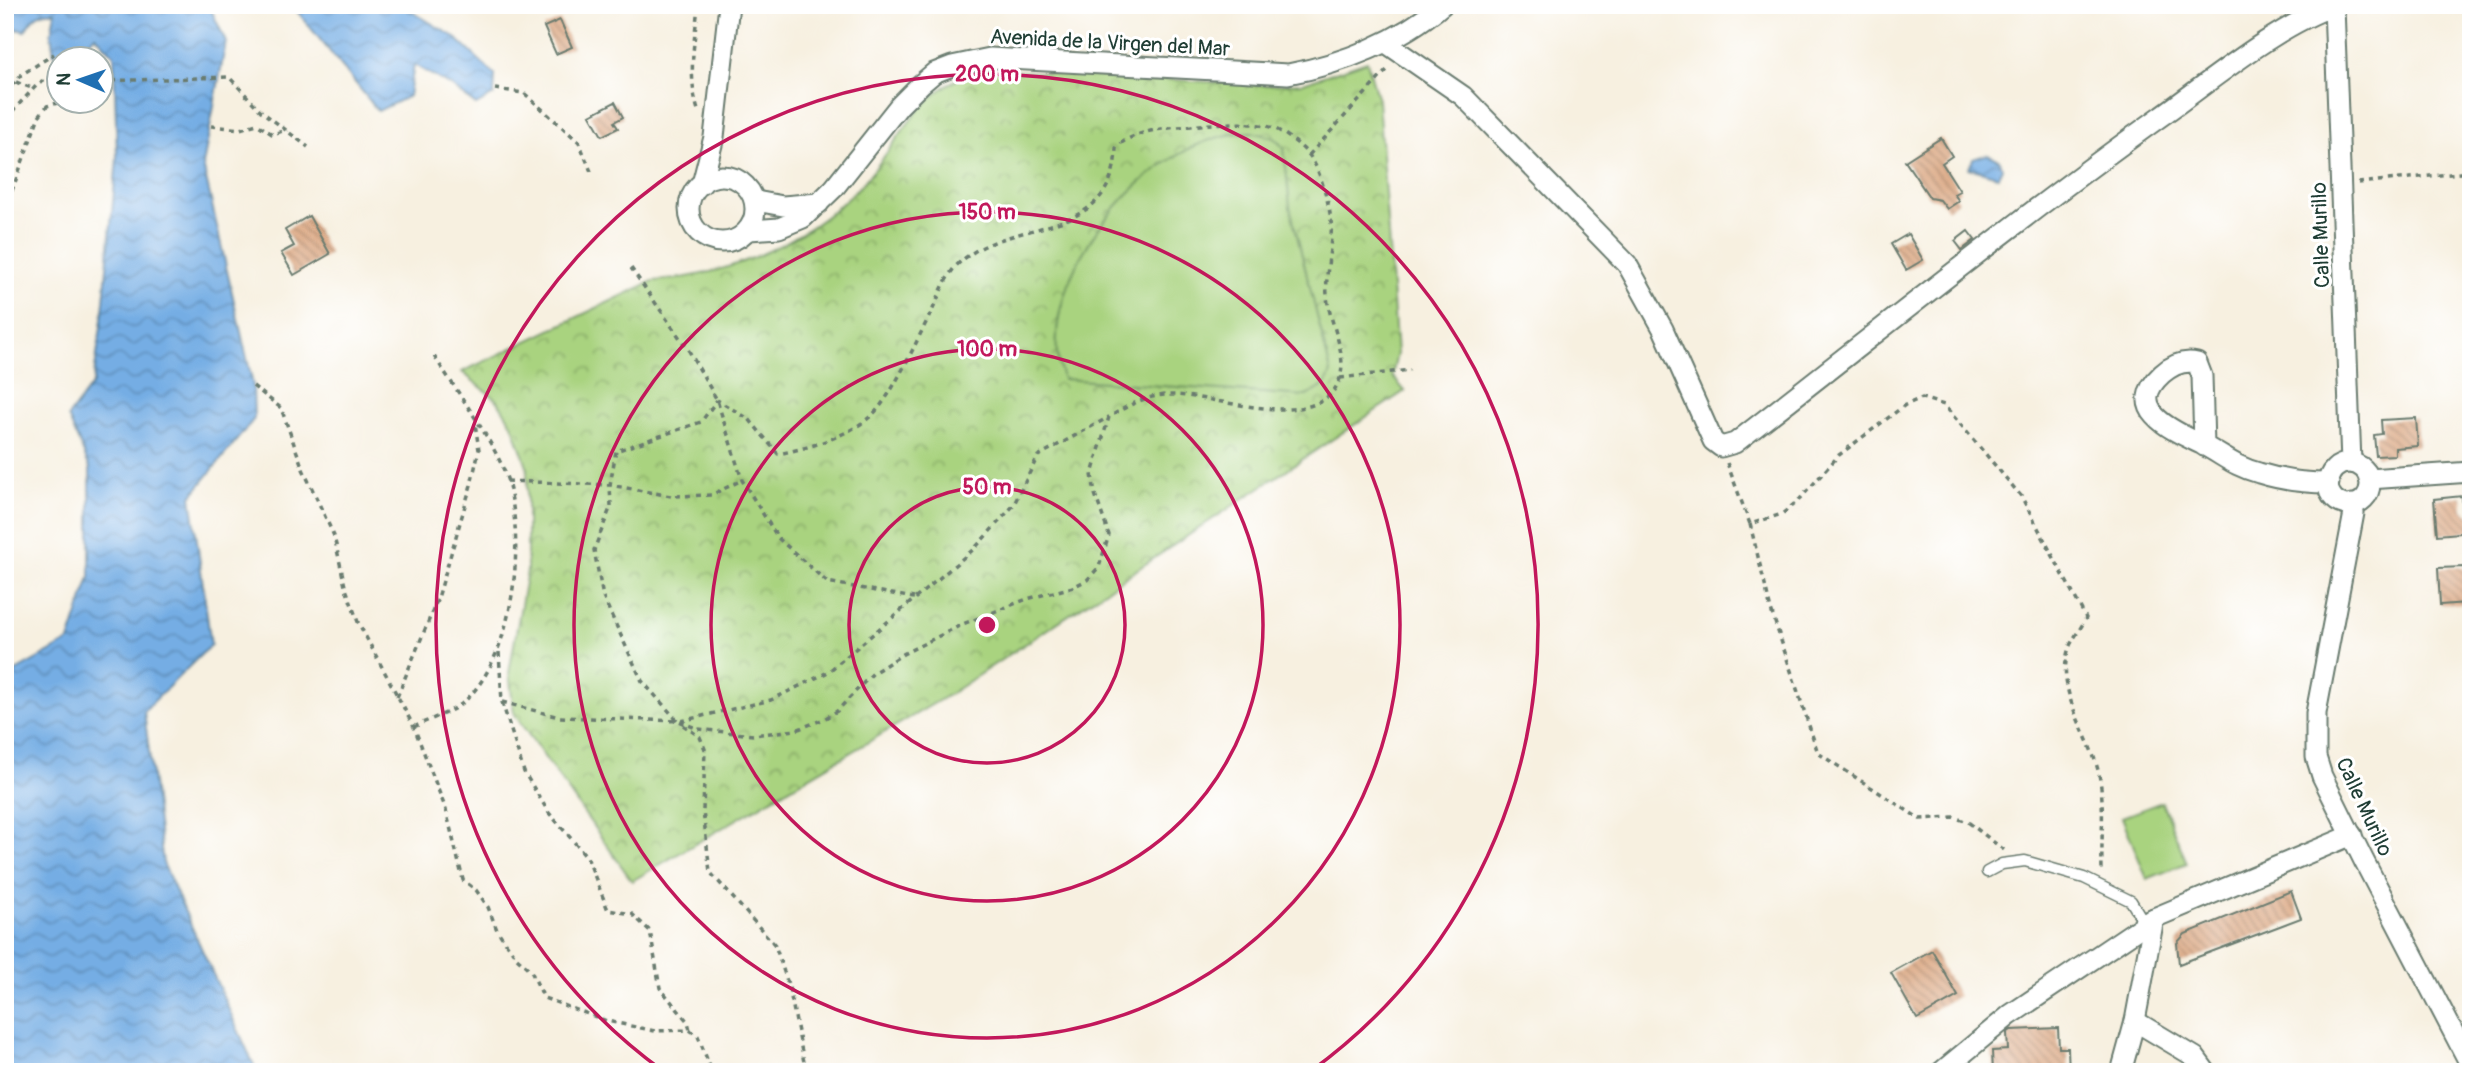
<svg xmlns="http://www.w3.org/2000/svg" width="2476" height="1077" font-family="Pangolin,sans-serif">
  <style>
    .park { fill: url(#park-crowns); stroke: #64885a; stroke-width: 2 }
    .garden { fill: #a9d37f; stroke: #64885a; stroke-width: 2 }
    .water { fill: url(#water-waves); stroke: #4a758c; stroke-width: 2 }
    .building { fill: url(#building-back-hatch) }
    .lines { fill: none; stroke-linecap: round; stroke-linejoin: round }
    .lane-casing { stroke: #6b7c70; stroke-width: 13 }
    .street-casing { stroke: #6b7c70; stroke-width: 23 }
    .path { stroke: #6b7c70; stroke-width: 3.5; stroke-dasharray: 5 5; stroke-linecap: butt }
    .lane { stroke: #fff; stroke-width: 10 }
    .street { stroke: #fff; stroke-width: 19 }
    .ring { fill: none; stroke: #c2185b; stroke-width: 3.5 }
    .labels { text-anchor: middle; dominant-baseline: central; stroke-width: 6; stroke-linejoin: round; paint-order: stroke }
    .street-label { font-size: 21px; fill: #1f3d34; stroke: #fff }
    .centre { fill: #c2185b; stroke: #fff; stroke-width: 3.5 }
    .ring-label { font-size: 21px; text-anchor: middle; font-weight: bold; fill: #c2185b; stroke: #fff; stroke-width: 6; stroke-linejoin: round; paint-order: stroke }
  </style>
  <defs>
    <pattern id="park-crowns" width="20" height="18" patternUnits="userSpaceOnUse" patternTransform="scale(1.75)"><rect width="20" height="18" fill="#a9d37f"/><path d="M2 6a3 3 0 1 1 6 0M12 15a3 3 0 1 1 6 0" fill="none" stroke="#89ac69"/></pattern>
    <pattern id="water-waves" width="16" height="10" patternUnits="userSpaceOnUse" patternTransform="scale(1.75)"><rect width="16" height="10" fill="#75ade4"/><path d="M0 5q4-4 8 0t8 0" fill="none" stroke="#5f8eba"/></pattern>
    <pattern id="building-back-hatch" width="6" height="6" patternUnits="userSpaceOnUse" patternTransform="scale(1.75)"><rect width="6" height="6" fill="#ddab87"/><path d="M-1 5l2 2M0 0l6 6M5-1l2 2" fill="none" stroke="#b38c6f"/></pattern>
  </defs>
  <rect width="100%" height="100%" fill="#fff"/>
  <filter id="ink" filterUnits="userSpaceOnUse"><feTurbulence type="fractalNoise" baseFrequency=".0143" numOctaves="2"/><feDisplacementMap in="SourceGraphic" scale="14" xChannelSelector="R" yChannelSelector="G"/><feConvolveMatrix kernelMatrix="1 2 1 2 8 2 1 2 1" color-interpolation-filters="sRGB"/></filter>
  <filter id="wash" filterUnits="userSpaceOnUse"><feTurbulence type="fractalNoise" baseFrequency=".00686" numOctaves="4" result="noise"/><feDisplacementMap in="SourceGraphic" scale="28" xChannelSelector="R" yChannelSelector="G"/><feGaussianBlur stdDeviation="1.57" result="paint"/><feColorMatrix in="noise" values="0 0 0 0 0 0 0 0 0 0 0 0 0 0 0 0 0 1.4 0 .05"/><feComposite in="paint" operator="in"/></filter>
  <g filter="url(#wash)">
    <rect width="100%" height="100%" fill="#f7f0e0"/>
    <path class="park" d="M1367,61L1378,100L1397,354L1392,376L1405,391L950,694L632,881L514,714L509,673L527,571V466L512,424L497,400L462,372L653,281C734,276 817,237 870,175C909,127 917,93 979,69L1265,85L1303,83Z"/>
    <g class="garden">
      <path d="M1252,132L1274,138L1284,148L1290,207L1331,372C1327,386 1319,390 1306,396L1063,379C1061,371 1058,362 1057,353C1049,257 1156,134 1252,132Z"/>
      <polygon points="2162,802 2187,863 2147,879 2122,817"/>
    </g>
    <g class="water">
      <path d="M5,5H209L226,42L203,165L253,385L254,419L191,496L211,645L144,711L163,863L257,1072H5V677L69,641L90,577V468L68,417L93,383L103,312L117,158L114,55L95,35L79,53L54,54L51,34L55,12C39,10 32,18 25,31L10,28L5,22Z"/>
      <polygon points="292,5 401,5 456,38 495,75 494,95 476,105 451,86 414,65 409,96 378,111"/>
      <polygon points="1988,154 2000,161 2002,168 1998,176 1969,168 1973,159"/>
    </g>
    <g id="blocks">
      <g class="building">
        <polygon points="560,20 572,47 556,54 544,27"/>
        <polygon points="615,102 623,117 614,122 618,128 602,136 590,115"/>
        <polygon points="1941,138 1952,156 1942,163 1960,191 1954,194 1959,201 1947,209 1940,200 1930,198 1905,161"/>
        <polygon points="309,216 330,254 294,275 281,253 294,246 285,230"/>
        <polygon points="1968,231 1975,240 1962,250 1955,241"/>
        <polygon points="1908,234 1923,260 1906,270 1891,244"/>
        <polygon points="2416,418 2418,446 2395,448 2395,455 2376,456 2374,435 2382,434 2381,420"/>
        <polygon points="2462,496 2463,510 2471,515 2471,532 2437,535 2434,499"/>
        <polygon points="2465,567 2467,603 2440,605 2438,568"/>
        <polygon points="2291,891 2301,918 2179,964 2177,943 2185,934"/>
        <polygon points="1932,950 1958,996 1917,1019 1891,973"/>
        <polygon points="2058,1028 2059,1048 2068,1048 2069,1072 1993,1072 1992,1051 2008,1050 2007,1033 2011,1030"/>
      </g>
    </g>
  </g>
  <g filter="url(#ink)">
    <use href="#blocks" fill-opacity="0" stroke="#6b7c70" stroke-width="2"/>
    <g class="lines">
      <g class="lane-casing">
        <polyline id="lane" points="1987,872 2002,864 2025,861 2084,878 2131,901 2145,924"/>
      </g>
      <g class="street-casing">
        <g id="street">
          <path d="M1386,43L1463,96L1627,264L1663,329L1713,441L1721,447L1735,443C1876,334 2015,221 2160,117C2211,81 2276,26 2334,6L2351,463"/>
          <circle cx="722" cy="209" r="33"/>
          <polyline points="702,184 714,137 729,5"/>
          <polyline points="756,201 783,206 819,203"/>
          <path d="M749,230L779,228L803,218L834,188L899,106L921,84L934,73L952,66L990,58L1288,74C1342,64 1400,41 1442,5"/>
          <path d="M2204,446L2202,376L2197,363C2184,360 2172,365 2162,374C2123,410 2174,431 2201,444C2223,455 2233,466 2259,473C2281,480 2305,483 2329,483"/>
          <circle cx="2349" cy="484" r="21"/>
          <polyline points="2369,479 2471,472"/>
          <polyline points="2352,504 2354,513 2316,713 2316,757 2322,776 2364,861 2471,1066"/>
          <polyline points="2135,1021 2195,1057 2206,1072"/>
          <polyline points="1941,1072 2010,1015 2154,918 2352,835"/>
          <polyline points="2121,1072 2135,1021 2154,918"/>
        </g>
      </g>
      <g class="path">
        <path d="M698,5C695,40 687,76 698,110"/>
        <polyline points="102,81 229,77 261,111 308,147"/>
        <polyline points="16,82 34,89"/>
        <polyline points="495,89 524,93 579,142 592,174"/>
        <polyline points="5,93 21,75 54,54"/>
        <polyline points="5,119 37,85 49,78 60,82"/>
        <polyline points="211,126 240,129 257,124 272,134 287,130"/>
        <polyline points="1309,155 1387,70"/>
        <polyline points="2358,183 2471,172"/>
        <polyline points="5,210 39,116 47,106 61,102"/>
        <polyline points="631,268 689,351 717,400 742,480 778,538 827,582 914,598"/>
        <polyline points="1340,378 1410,370"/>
        <polyline points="253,386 281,408 303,469 334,536 345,586 358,622 414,727 446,810 463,880 476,890 488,907 497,930 516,957 531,971 544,998 607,1021 655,1031 690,1030 698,1036 712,1072"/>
        <path d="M1727,463L1750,524L1782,514L1800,499L1839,455L1905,405L1922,398L1944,405L2021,496L2086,618C2081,629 2071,640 2068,651C2056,695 2090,734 2099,774C2105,804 2101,840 2102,871"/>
        <polyline points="507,481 610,485 671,496 711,495 742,480"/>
        <polyline points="1750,524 1771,610 1818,753 1920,819 1953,817 1968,822 2004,850"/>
        <polyline points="499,652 502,702 524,772 549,813 587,857 608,910 632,914 650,931 660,988 688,1022 690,1030"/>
        <polyline points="397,697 438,598 471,485 479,450 475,423"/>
        <path d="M502,702L559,717L679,721L698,729L753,735L796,730L824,719L837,711L873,673L903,654L963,624L1027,599L1073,587L1087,580L1099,567L1109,535L1095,494L1092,474L1109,417C1129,405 1148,394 1173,395C1214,395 1322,436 1340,378C1348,352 1328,320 1327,295C1325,270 1333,244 1331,220C1329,203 1320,169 1309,155C1302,146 1280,129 1270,127C1245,121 1216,123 1191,126C1167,128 1133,130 1116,148C1113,245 1010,214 958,264C945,276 938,300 930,315C916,341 892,398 871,416C847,437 808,448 778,454L749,419L717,400"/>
        <polyline points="677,720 642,681 603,597 594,550 611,506 610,485 616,451 701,422 717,400"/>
        <polyline points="681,721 771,700 828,672 975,548 1013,506 1038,456 1109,417"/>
        <polyline points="683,725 700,737 705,749 703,811 710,872 775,945 789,987 806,1072"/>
        <path d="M414,727C429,719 454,712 466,700C515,652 525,545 508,482C498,446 453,386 432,353"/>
      </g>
      <use href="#lane" class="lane"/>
      <use href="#street" class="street"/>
    </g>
  </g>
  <g class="ring">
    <circle cx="987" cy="625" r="138"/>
    <circle cx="987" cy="625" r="276"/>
    <circle cx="987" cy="625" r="413"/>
    <path d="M663 1071A551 551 0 1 1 1311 1071"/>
  </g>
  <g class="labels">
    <g class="street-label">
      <text transform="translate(1110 43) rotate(3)">Avenida de la Virgen del Mar</text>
      <text transform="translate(2321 235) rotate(-92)">Calle Murillo</text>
      <text transform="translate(2364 807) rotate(65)">Calle Murillo</text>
    </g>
  </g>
  <circle cx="987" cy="625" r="10" class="centre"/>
  <g class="ring-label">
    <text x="987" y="81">200 m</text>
    <text x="987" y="219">150 m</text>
    <text x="987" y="356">100 m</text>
    <text x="987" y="494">50 m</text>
  </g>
  <rect width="2476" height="1077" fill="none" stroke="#fff" stroke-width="28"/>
  <g transform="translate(80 80) rotate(272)"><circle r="33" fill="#ffffff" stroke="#a5b1ae" stroke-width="2"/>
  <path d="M0-5L12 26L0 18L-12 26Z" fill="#1f6fb2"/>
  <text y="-10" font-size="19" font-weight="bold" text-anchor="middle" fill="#1f3d34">N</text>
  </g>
</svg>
